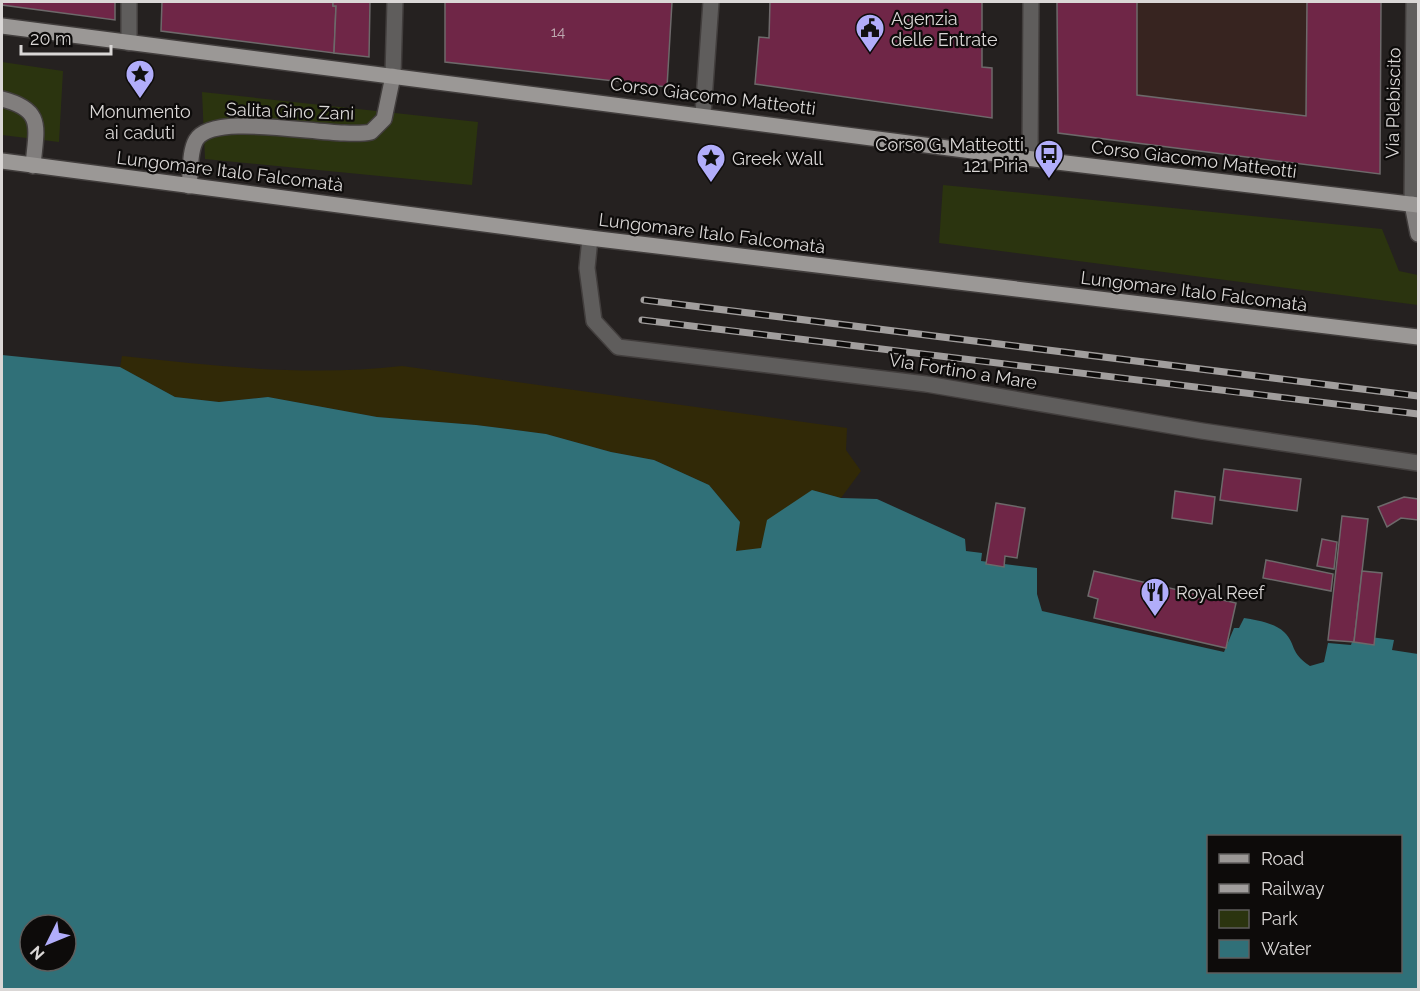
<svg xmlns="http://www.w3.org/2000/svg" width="1420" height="991" font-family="Raleway,sans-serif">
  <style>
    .education { fill: #372420 }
    .green { fill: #2b340f }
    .sand { fill: #312907 }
    .water { fill: #307078; fill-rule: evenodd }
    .building { fill: #6f2647; stroke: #6d696a; stroke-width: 1.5 }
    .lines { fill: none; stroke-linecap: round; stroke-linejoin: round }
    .street-casing { stroke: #423e3d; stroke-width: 18 }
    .secondary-casing { stroke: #423e3d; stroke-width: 18 }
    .primary-casing { stroke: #423e3d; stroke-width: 18 }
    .street { stroke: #5f5d5c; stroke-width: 15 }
    .secondary { stroke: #817e7d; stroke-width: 15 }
    .primary { stroke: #9b9896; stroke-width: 15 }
    .rail-casing { stroke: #a19e9d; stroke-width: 7 }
    .rail { stroke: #0d0b0a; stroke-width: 4.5; stroke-dasharray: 14; stroke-linecap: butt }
    .labels { text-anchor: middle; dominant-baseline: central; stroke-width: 4.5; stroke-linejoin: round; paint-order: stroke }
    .number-label { font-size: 15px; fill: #bfabb2 }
    .poi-label { font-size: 18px; fill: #dad7d6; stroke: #0d0b0a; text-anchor: start }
    .street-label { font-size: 18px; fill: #dad7d6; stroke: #0d0b0a }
  </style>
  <rect width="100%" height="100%" fill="#252120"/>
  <polygon class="education" points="1057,2 1381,2 1380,174 1058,133"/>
  <g class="green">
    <polygon points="2,62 63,71 59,142 2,135"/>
    <polygon points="202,92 478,122 472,185 205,159"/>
    <polygon points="943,185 1382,229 1399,271 1418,275 1418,305 939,243"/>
  </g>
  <path class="sand" d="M122,356C215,366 309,377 402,366L847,428L846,450L861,471L841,498L812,490L761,549L736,551L740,522L709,485L654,460L611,452L546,434L476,425L377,417L268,397L219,402L175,397L120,367Z"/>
  <path class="water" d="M2,355L120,367L175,397L219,402L268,397L377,417L476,425L546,434L611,452L654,460L709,485L740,522L736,551L761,548L767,520L812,490L841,498L877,499L965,539L966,551L982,553L981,561L1037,568V594L1042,611L1224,652L1234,628H1239L1244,618C1256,620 1275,623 1284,632C1297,645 1289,652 1310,666L1324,662L1328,643L1351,645L1354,635L1394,640L1392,650L1418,654V989H2ZM1208,836H1400V972H1208ZM30,925H66V961H30Z"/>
  <g class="building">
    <polygon points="2,2 115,2 115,20 2,5"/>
    <polygon points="162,2 333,2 333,6 336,6 334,53 161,31"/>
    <polygon points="333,2 370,2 369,57 334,53 336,6 333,6"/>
    <polygon points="445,2 672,2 667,87 445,62"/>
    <polygon points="770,2 982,2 982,67 992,68 992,118 755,84 759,37 769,38"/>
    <polygon points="1057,2 1137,2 1137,95 1306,116 1307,2 1381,2 1380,174 1058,133"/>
    <polygon points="1224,469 1301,479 1297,511 1220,500"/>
    <polygon points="1175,491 1215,497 1212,524 1172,518"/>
    <polygon points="1404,497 1418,499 1418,520 1401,518 1387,527 1378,507"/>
    <polygon points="996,503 1025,508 1017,558 1005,556 1004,567 986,564"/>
    <polygon points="1342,516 1368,519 1354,642 1328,640"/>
    <polygon points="1322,539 1337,542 1334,569 1317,566"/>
    <polygon points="1266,560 1333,574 1331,591 1263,578"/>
    <polygon points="1094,571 1236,603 1226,648 1094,618 1098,599 1088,596"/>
    <polygon points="1362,571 1382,573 1374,645 1354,642"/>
  </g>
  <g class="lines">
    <g class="street-casing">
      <g id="street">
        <polyline points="129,43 129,2"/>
        <polyline points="393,76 395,2"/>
        <polyline points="703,114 711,2"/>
        <polyline points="1030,158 1031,2"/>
        <polyline points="1412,204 1414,2"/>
        <polyline points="590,238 587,268 594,321 618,347 926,384 1202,431 1418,463"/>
      </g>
    </g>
    <g class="secondary-casing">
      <g id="secondary">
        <path d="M2,99C45,110 36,128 33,166"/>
        <path d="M189,186C191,172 189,152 196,140C214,109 337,140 371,132L384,119L393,76"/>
        <polyline points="1412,204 1418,234"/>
      </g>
    </g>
    <g class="primary-casing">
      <g id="primary">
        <polyline points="2,26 1057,162 1418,205"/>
        <polyline points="2,161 590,238 1418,337"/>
      </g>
    </g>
    <use href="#street" class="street"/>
    <use href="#secondary" class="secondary"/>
    <use href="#primary" class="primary"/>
    <g class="rail-casing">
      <g id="rail">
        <polyline points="644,300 1418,396"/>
        <polyline points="642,320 1418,414"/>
      </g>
    </g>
    <use href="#rail" class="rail"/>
  </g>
  <defs>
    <g id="civic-pin" transform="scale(1.5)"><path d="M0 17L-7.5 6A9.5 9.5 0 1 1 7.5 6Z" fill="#b1adfa" stroke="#0d0b0a"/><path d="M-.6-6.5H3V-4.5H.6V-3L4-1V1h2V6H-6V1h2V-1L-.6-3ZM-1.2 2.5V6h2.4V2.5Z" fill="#111"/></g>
    <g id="sight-pin" transform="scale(1.5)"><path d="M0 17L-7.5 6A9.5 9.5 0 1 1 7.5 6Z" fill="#b1adfa" stroke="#0d0b0a"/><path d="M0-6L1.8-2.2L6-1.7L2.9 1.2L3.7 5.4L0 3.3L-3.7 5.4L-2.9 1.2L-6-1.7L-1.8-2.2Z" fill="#111"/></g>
    <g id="bus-pin" transform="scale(1.5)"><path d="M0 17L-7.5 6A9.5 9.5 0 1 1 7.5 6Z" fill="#b1adfa" stroke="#0d0b0a"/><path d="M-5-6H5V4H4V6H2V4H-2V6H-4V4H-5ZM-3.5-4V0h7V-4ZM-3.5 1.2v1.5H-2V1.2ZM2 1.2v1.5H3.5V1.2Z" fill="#111"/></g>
    <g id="restaurant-pin" transform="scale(1.5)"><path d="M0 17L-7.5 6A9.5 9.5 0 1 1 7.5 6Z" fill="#b1adfa" stroke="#0d0b0a"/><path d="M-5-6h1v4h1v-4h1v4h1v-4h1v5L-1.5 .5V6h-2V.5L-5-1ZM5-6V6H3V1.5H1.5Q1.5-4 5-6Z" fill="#111"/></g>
  </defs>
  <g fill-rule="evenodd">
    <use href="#civic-pin" x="870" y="28"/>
    <use href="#sight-pin" x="140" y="74"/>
    <use href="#bus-pin" x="1049" y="154"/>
    <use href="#sight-pin" x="711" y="158"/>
    <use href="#restaurant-pin" x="1155" y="592"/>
  </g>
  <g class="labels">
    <g class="number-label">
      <text x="558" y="32">14</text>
    </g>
    <g class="poi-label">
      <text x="891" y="18">Agenzia<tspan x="891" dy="21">delle Entrate</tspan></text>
      <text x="140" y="111" text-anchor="middle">Monumento<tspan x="140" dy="21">ai caduti</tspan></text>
      <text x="1028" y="144" text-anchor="end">Corso G. Matteotti,<tspan x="1028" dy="21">121 Piria</tspan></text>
      <text x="732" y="158">Greek Wall</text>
      <text x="1176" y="592">Royal Reef</text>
    </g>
    <g class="street-label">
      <text transform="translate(713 96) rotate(7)">Corso Giacomo Matteotti</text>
      <text transform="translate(1393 103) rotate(-89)">Via Plebiscito</text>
      <text transform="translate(290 111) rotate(2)">Salita Gino Zani</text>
      <text transform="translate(1194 159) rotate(7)">Corso Giacomo Matteotti</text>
      <text transform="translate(230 171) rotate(7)">Lungomare Italo Falcomatà</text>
      <text transform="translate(712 233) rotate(7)">Lungomare Italo Falcomatà</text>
      <text transform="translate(1194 291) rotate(7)">Lungomare Italo Falcomatà</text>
      <text transform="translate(963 371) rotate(9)">Via Fortino a Mare</text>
    </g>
  </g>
  <rect width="1420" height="991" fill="none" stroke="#dad7d6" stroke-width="6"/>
  <rect x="1207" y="835" width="195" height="138" fill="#0d0b0a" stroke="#5f5d5c" stroke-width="1.5"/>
  <rect x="1219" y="854" width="30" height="9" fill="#9b9896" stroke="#5f5d5c" stroke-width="1.5"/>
  <text x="1261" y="865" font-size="18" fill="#dad7d6">Road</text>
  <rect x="1219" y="884" width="30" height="9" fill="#a19e9d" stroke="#5f5d5c" stroke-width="1.5"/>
  <text x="1261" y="895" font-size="18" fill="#dad7d6">Railway</text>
  <rect x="1219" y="910" width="30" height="18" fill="#2b340f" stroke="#5f5d5c" stroke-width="1.5"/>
  <text x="1261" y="925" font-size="18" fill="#dad7d6">Park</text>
  <rect x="1219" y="940" width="30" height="18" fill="#307078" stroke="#5f5d5c" stroke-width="1.5"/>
  <text x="1261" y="955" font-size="18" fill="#dad7d6">Water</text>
  <g transform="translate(48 943) rotate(227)"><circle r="28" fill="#0d0b0a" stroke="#5f5d5c" stroke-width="1.5"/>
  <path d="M0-4.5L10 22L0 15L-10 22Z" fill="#b1adfa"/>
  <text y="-9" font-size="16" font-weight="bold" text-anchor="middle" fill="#dad7d6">N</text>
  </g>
  <path d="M21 45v9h90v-9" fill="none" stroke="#dad7d6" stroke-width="3"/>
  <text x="30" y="45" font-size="18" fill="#dad7d6" stroke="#0d0b0a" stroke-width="4.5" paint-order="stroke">20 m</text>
</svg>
